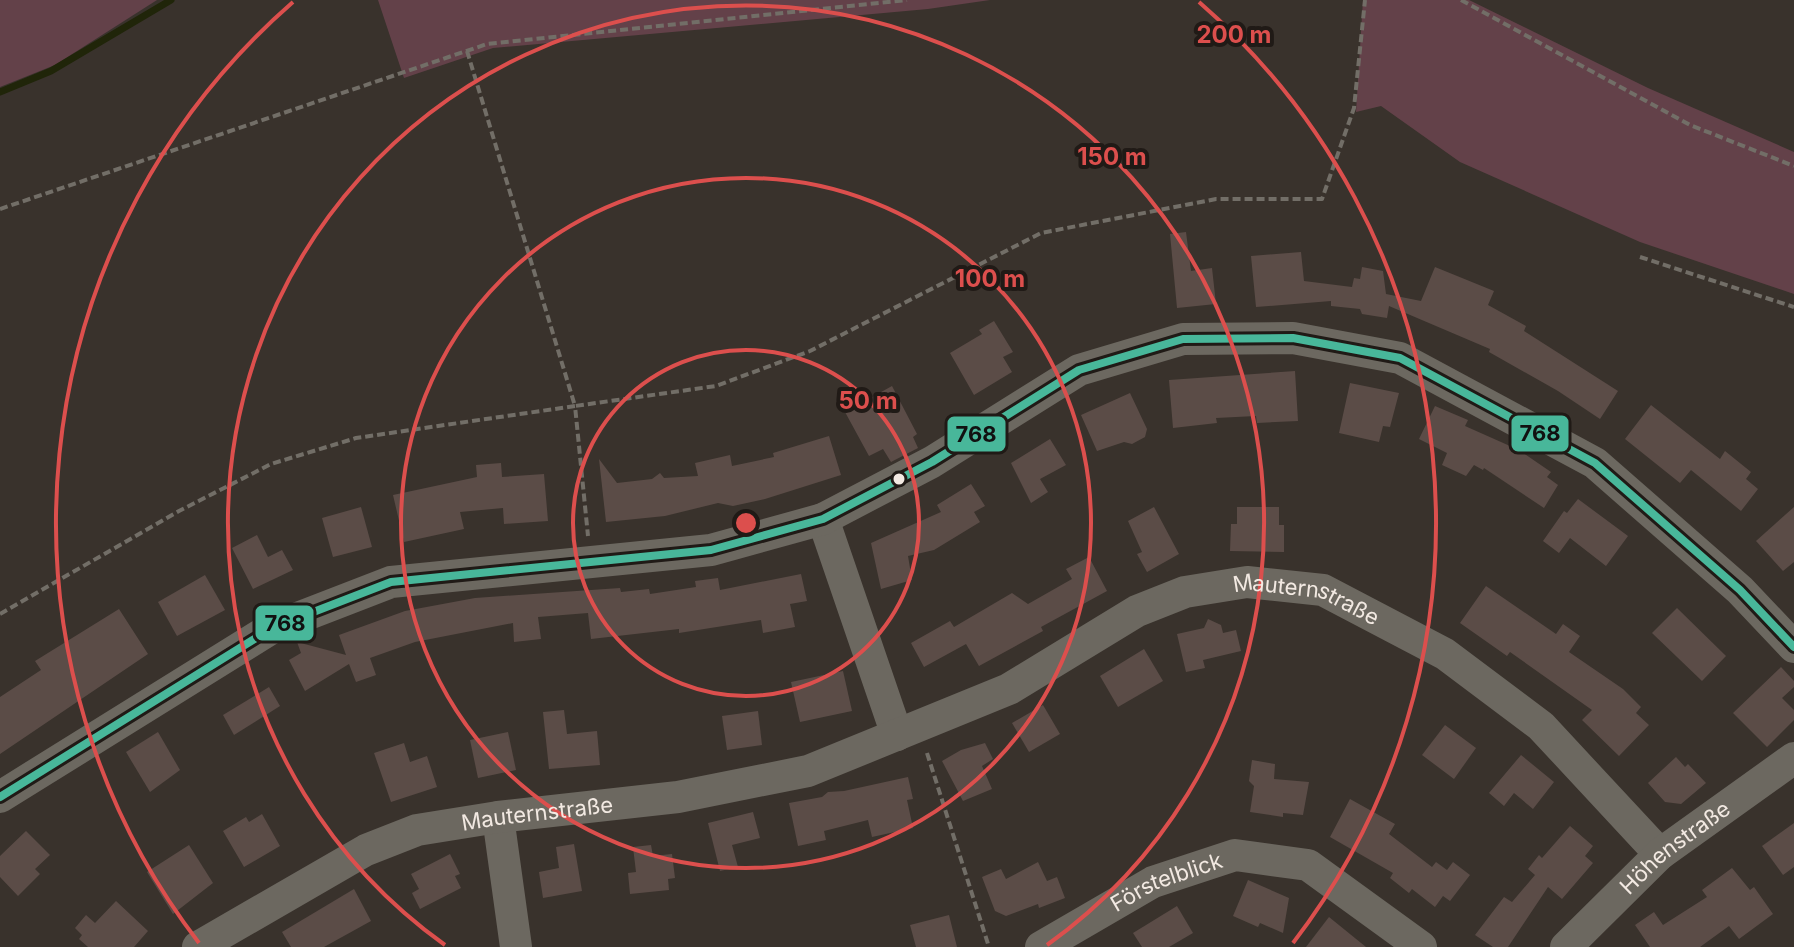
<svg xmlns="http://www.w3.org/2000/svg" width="1794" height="947" font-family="Inter,sans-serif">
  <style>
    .green { fill: #634149 }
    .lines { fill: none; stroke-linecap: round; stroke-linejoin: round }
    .stream { stroke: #202509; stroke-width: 7 }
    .building { fill: #5b4c47 }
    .path { stroke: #726e67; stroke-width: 4; stroke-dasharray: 8 4; stroke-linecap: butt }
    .minor { stroke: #6c6860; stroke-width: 32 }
    .bus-1-casing { stroke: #201a16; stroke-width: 14 }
    .bus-1 { stroke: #48b79a; stroke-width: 8 }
    .ring { fill: none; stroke: #dc4f4d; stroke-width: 4 }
    .bus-dot { fill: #f2e9e2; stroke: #201a16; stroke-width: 3 }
    .labels { text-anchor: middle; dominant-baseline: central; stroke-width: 8; stroke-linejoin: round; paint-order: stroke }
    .street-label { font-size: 22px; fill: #f2e9e2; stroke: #201a16 }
    .centre { fill: #dc4f4d; stroke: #201a16; stroke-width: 4 }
    .ring-label { font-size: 24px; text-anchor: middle; font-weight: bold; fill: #dc4f4d; stroke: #201a16; stroke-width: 8; stroke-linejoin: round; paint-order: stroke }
    .line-badge { stroke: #201a16; stroke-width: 3 }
    .pale-badge-label { font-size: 22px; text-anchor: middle; font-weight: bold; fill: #111 }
  </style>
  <rect width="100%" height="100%" fill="#39322c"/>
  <g class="green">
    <polygon points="0,0 157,0 55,65 0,87"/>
    <polygon points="378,0 990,0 928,9 493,48 404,78"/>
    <polygon points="1363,0 1469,0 1648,88 1794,152 1794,294 1640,242 1460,162 1381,106 1356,112"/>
  </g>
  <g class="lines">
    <polyline class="stream" points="0,92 51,71 171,0"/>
  </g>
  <g class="building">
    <polygon points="1186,232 1191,271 1212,268 1216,304 1177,308 1170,234"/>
    <polygon points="1301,252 1304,281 1352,287 1354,278 1360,279 1362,267 1383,271 1386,294 1421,301 1435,267 1494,291 1488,305 1526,326 1524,331 1618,391 1600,419 1558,391 1489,352 1490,349 1389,306 1387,318 1362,314 1360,309 1331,306 1331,301 1256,307 1251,256"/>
    <polygon points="994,321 1013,352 1003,357 1012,372 974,395 950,353 982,334 979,330"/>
    <polygon points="1295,371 1298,421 1257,423 1256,416 1216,418 1217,423 1173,428 1169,380"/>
    <polygon points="1350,383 1399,393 1390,427 1383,426 1379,442 1339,433"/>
    <polygon points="892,386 917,434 913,437 918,448 891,462 883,449 869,456 845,412"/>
    <polygon points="1130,393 1147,429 1145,437 1132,444 1124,442 1097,451 1081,415"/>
    <polygon points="1651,405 1720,459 1725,451 1751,472 1746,479 1758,489 1741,511 1691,470 1680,483 1625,439"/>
    <polygon points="1435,406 1468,420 1465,426 1519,450 1551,472 1547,477 1558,485 1544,508 1484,468 1483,470 1474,465 1466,476 1442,465 1447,453 1419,439"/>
    <polygon points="829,436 841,475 765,499 733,506 718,503 665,516 606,522 599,459 617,483 652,479 660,473 664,478 698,476 695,463 730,455 732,466 774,457 773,453"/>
    <polygon points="1050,439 1066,465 1040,479 1048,492 1031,503 1011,463"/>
    <polygon points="501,463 502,477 544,474 548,521 504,524 503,508 460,512 464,529 404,542 393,495 477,477 476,465"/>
    <polygon points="971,484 985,506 974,512 980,522 934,550 908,556 912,580 881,589 871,543 941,512 937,505"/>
    <polygon points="1578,499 1628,536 1606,566 1570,538 1559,553 1543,541 1564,511 1567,513"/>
    <polygon points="361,507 372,547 333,557 322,518"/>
    <polygon points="1154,507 1179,554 1147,572 1137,554 1142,552 1128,521"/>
    <polygon points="1237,507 1279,507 1279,525 1284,525 1284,552 1230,551 1231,524 1237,524"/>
    <polygon points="1794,507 1794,562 1783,571 1756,541"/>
    <polygon points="257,535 268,557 282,550 293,570 253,589 232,548"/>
    <polygon points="1089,557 1107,591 1041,627 1043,631 979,666 966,644 924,667 911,643 950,621 954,627 1012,593 1028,604 1072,579 1066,569"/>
    <polygon points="801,574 807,601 790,604 795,627 763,633 761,620 679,633 679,629 591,639 588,613 538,617 541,639 514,642 513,623 415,642 370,658 376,675 356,682 349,664 305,691 289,660 301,653 297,642 346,655 339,635 405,611 475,598 620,588 621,592 649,589 650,594 696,587 695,581 718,578 720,590"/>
    <polygon points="205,575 225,610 177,636 158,602"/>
    <polygon points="1486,586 1556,634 1563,624 1580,636 1569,652 1623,689 1641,707 1636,713 1649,725 1619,756 1582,720 1592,710 1510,652 1507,656 1460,623"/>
    <polygon points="1677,608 1726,656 1702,681 1652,633"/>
    <polygon points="119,609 148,654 0,754 0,697 41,670 35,661"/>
    <polygon points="1208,619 1221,625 1223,633 1236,630 1241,651 1203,660 1205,668 1186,672 1177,634 1204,628"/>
    <polygon points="1144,649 1163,681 1118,707 1100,676"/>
    <polygon points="1781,667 1794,681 1794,687 1782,698 1794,710 1794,720 1767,747 1733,713"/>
    <polygon points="843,671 852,711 800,722 791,682"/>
    <polygon points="269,687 280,706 234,735 223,715"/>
    <polygon points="1043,705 1060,734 1029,752 1012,723"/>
    <polygon points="564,710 567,734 597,731 600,765 549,769 543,712"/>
    <polygon points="758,711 762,745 727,750 722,716"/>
    <polygon points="1445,725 1476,748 1454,779 1422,755"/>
    <polygon points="158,732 180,770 150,792 126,752"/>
    <polygon points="508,732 516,770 478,778 470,740"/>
    <polygon points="404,743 410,762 427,756 437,787 391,802 374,753"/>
    <polygon points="985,743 993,759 982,766 992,789 963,801 942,761 961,750"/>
    <polygon points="1521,755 1554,782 1533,809 1514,793 1504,806 1489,793"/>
    <polygon points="1676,757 1685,767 1688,764 1706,783 1681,804 1665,802 1648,783"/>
    <polygon points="1252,760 1275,764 1274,779 1309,782 1303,815 1283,813 1283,817 1250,812 1254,786 1249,781"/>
    <polygon points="908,777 913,799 907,800 913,828 872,837 868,820 824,831 826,840 798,846 789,803 822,797 828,792 844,791"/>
    <polygon points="1350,799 1395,824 1389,834 1432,867 1436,862 1447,870 1453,862 1470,875 1450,901 1443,896 1435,907 1412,889 1409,893 1390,878 1393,873 1330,837"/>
    <polygon points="753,812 760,838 732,845 738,867 720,871 708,823"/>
    <polygon points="262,814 280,846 244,867 223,831 246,817 249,822"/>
    <polygon points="1794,823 1794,867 1783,875 1762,846"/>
    <polygon points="1570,826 1593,846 1585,856 1593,863 1562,899 1548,887 1508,947 1493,947 1475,935 1504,897 1512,902 1535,875 1528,869 1539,855 1542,858"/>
    <polygon points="26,831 50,855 35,869 40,874 18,896 0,877 0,856"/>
    <polygon points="574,844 582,891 543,898 539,872 559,868 556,847"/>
    <polygon points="189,845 213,883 173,914 147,872"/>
    <polygon points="651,845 653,856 672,854 675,878 668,879 669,890 630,894 628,873 636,872 633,847"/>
    <polygon points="450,854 460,874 455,876 461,888 420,909 412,893 419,889 411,874"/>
    <polygon points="1038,862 1047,881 1057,877 1065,898 1039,908 1038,904 1006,916 995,911 982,877 1001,869 1006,879"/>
    <polygon points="1732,868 1750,890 1754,887 1773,914 1739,939 1729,926 1700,947 1650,947 1635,925 1654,912 1663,925 1707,897 1702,890"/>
    <polygon points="1248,880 1289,898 1283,933 1260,923 1258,927 1233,916"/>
    <polygon points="354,889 371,921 324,947 291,947 282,932"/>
    <polygon points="116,901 148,931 134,947 88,947 79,939 82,935 75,928 86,915 95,923"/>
    <polygon points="1177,906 1193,933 1169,947 1142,947 1133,933"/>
    <polygon points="949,915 957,947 916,947 910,925"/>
    <polygon points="1329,917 1366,947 1306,947"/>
  </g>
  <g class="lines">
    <g class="path">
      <polyline points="1461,0 1690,125 1794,166"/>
      <polyline points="467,51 575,406 716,386 810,351 1041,233 1216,199 1322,199 1354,108 1365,0"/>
      <polyline points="0,209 487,44 907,0"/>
      <polyline points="1640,257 1794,307"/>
      <polyline points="0,614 179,511 271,464 356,438 575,406 588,536"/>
      <polyline points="927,753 989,947"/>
    </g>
    <g class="minor">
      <polyline points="823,519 897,735"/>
      <polyline points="0,797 272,628 391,582 711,550 823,519 932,462 1079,370 1183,339 1293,338 1400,358 1595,463 1740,590 1794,647"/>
      <polyline points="498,817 516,947"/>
      <path id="s1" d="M198,947L366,850L417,830L498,817L678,797L808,771L1009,689L1137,611L1185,592L1247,582L1323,590L1445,654L1541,726L1660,854"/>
      <path id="s2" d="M1041,947L1153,882L1235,855L1308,865L1421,947"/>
      <path id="s3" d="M1566,947L1660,854L1794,758"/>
    </g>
    <g class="bus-1-casing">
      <polyline id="bus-1" points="0,797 272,628 391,582 711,550 823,519 932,462 1079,370 1183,339 1293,338 1400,358 1595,463 1740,590 1794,647"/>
    </g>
    <use href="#bus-1" class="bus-1"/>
  </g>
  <g class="ring">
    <circle cx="746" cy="523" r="173"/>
    <circle cx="746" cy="523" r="345"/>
    <path d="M445 945A518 518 0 1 1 1047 945"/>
    <path d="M199 943A690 690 0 0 1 293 2M1199 2A690 690 0 0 1 1293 943"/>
  </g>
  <circle class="bus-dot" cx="899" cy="479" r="7"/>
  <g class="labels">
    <g class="street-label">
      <text stroke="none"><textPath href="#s1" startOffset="1188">Mauternstraße</textPath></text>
      <text stroke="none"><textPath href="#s1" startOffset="370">Mauternstraße</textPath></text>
      <text stroke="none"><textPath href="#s3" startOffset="148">Höhenstraße</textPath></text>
      <text stroke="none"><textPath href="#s2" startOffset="142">Förstelblick</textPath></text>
    </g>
  </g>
  <circle cx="746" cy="523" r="12" class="centre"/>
  <g class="ring-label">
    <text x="1234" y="43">200 m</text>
    <text x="1112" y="165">150 m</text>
    <text x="990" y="287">100 m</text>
    <text x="868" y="409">50 m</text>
  </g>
  <g class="line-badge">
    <rect x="1510" y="414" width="60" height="39" rx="8" fill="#48b79a"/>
    <rect x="946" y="415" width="61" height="38" rx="8" fill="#48b79a"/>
    <rect x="254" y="604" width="61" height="38" rx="8" fill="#48b79a"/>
  </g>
  <g class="pale-badge-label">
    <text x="1540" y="441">768</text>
    <text x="976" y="442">768</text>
    <text x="285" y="631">768</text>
  </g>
</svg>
